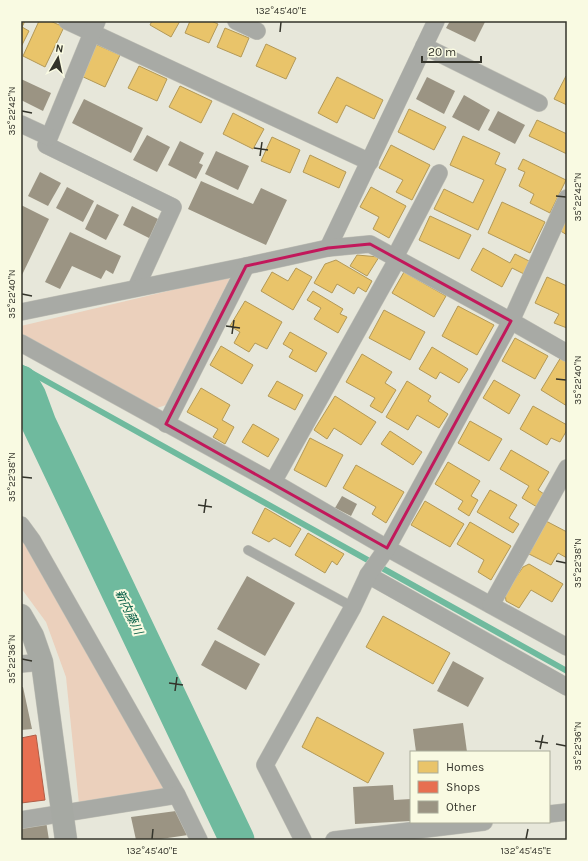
<svg xmlns="http://www.w3.org/2000/svg" width="588" height="861" font-family="Karla,'Noto Sans JP',sans-serif">
  <style>
    .green { fill: #ebd0bc }
    .homes { fill: #e9c46a; stroke: #b39957 }
    .shops { fill: #e76f51; stroke: #b15d46 }
    .lines { fill: none; stroke-linecap: round; stroke-linejoin: round }
    .stream { stroke: #6fba9e; stroke-width: 6 }
    .river { stroke: #6fba9e; stroke-width: 35 }
    .building { fill: #9b9483 }
    .lane-casing { stroke: #c2c2b8; stroke-width: 10 }
    .street-casing { stroke: #c2c2b8; stroke-width: 18 }
    .secondary-casing { stroke: #c2c2b8; stroke-width: 23 }
    .lane { stroke: #a8aaa5; stroke-width: 9 }
    .street { stroke: #a8aaa5; stroke-width: 17 }
    .secondary { stroke: #a6a9a3; stroke-width: 22 }
    .marked { fill: none; stroke: #c2185b; stroke-width: 3; stroke-linejoin: round }
    .ticks { fill: none; stroke: #34342b; stroke-width: 1.5 }
    .labels { text-anchor: middle; dominant-baseline: central; stroke-width: 4; stroke-linejoin: round; paint-order: stroke }
    .water-label { font-size: 12px; font-style: italic; fill: #025c44; stroke: #f9fae2 }
    .neatline { fill: none; stroke: #34342b; stroke-width: 1.5 }
    .ticks-label { font-size: 10px; text-anchor: middle; fill: #34342b }
  </style>
  <rect width="100%" height="100%" fill="#e7e7da"/>
  <g class="green">
    <polygon points="231,276 166,405 154,409 22,336 21,326"/>
    <polygon points="21,531 166,788 79,804 66,677 46,622 21,588"/>
  </g>
  <g class="homes">
    <polygon points="21,21 25,21 22,27 29,31 21,47"/>
    <polygon points="39,21 50,21 64,27 45,67 23,56"/>
    <polygon points="152,21 180,21 171,37 150,25"/>
    <polygon points="190,21 211,21 218,24 209,43 185,33"/>
    <polygon points="225,28 249,38 241,57 217,47"/>
    <polygon points="93,43 120,55 105,87 79,75"/>
    <polygon points="266,44 296,58 286,79 256,66"/>
    <polygon points="139,66 167,79 157,101 128,88"/>
    <polygon points="566,76 567,76 567,105 554,99"/>
    <polygon points="337,77 383,100 374,119 346,105 337,123 318,113"/>
    <polygon points="180,86 212,101 201,123 169,107"/>
    <polygon points="409,109 446,127 434,150 398,132"/>
    <polygon points="233,113 264,129 253,149 223,134"/>
    <polygon points="537,120 567,134 567,154 529,136"/>
    <polygon points="463,136 500,153 495,164 506,169 478,230 434,209 444,189 473,203 484,180 450,165"/>
    <polygon points="272,137 300,150 290,173 261,161"/>
    <polygon points="391,145 430,165 412,200 396,192 403,180 379,168"/>
    <polygon points="310,155 346,172 339,188 303,172"/>
    <polygon points="523,159 566,180 550,213 530,203 534,194 519,186 525,172 518,169"/>
    <polygon points="371,187 406,206 389,238 373,229 379,217 360,207"/>
    <polygon points="502,202 545,222 530,253 488,233"/>
    <polygon points="430,216 471,235 459,259 419,240"/>
    <polygon points="567,218 567,235 559,230"/>
    <polygon points="483,248 510,263 515,254 531,262 524,274 512,268 502,287 471,270"/>
    <polygon points="357,255 379,257 367,276 350,266"/>
    <polygon points="336,260 372,281 366,292 358,287 354,294 337,284 332,293 314,283 325,264"/>
    <polygon points="296,268 312,277 293,310 261,291 272,272 288,281"/>
    <polygon points="404,272 446,296 434,317 392,293"/>
    <polygon points="547,277 567,286 567,328 554,323 559,314 535,303"/>
    <polygon points="313,291 343,309 340,314 347,317 338,333 314,319 321,308 307,300"/>
    <polygon points="245,301 282,322 267,349 255,343 249,352 234,343 240,332 230,326"/>
    <polygon points="458,306 494,325 477,355 442,336"/>
    <polygon points="384,310 425,332 410,360 369,338"/>
    <polygon points="290,332 327,353 316,372 289,357 293,350 283,344"/>
    <polygon points="515,338 548,356 535,379 502,361"/>
    <polygon points="221,346 253,365 242,384 210,365"/>
    <polygon points="432,347 468,369 459,383 440,372 436,379 419,369"/>
    <polygon points="362,354 392,372 385,383 396,390 382,413 370,406 375,398 346,382"/>
    <polygon points="561,357 567,361 567,406 541,390"/>
    <polygon points="494,380 520,395 509,414 483,398"/>
    <polygon points="277,381 303,395 295,410 268,396"/>
    <polygon points="407,381 431,396 428,401 448,414 439,428 417,415 408,430 386,417"/>
    <polygon points="201,388 230,405 222,420 234,427 225,444 213,437 218,429 187,412"/>
    <polygon points="335,396 376,422 361,445 334,428 327,439 314,430"/>
    <polygon points="533,406 567,425 567,430 560,442 551,438 547,445 520,429"/>
    <polygon points="470,421 502,439 489,461 458,443"/>
    <polygon points="253,424 279,439 268,457 242,442"/>
    <polygon points="390,431 422,452 413,465 381,444"/>
    <polygon points="310,438 343,455 326,487 294,470"/>
    <polygon points="511,450 549,472 538,490 544,494 537,507 522,498 529,486 500,469"/>
    <polygon points="448,462 480,481 471,496 478,500 469,516 458,509 463,501 435,484"/>
    <polygon points="356,465 404,492 386,523 372,514 376,507 343,488"/>
    <polygon points="490,490 517,505 509,518 519,524 513,533 477,512"/>
    <polygon points="425,501 464,524 450,547 411,525"/>
    <polygon points="265,508 301,529 290,547 274,538 269,542 252,533"/>
    <polygon points="546,521 567,532 567,558 558,553 551,565 529,554"/>
    <polygon points="470,522 511,546 491,580 478,572 484,560 457,544"/>
    <polygon points="308,533 344,554 337,565 332,561 325,573 295,555"/>
    <polygon points="529,564 563,584 552,602 531,590 519,608 506,601 505,593 523,567"/>
    <polygon points="383,616 450,653 433,684 366,647"/>
    <polygon points="317,717 384,753 368,783 302,747"/>
  </g>
  <polygon class="shops" points="36,735 45,800 21,803 21,738"/>
  <g class="lines">
    <polyline class="stream" points="21,367 567,671"/>
    <polyline class="river" points="21,383 29,397 39,424 237,840"/>
  </g>
  <g class="building">
    <polygon points="450,21 482,21 485,22 475,42 446,28"/>
    <polygon points="427,77 455,91 444,114 416,99"/>
    <polygon points="21,79 51,93 43,111 21,100"/>
    <polygon points="464,95 490,110 479,131 452,117"/>
    <polygon points="84,99 143,128 131,153 72,123"/>
    <polygon points="498,111 525,125 515,144 488,130"/>
    <polygon points="147,135 170,147 157,172 133,160"/>
    <polygon points="180,141 204,153 199,163 203,165 196,179 168,165"/>
    <polygon points="216,151 249,166 238,190 205,174"/>
    <polygon points="40,172 61,183 48,206 28,196"/>
    <polygon points="201,181 253,204 261,188 287,200 266,245 188,209"/>
    <polygon points="67,187 94,201 83,222 56,208"/>
    <polygon points="97,204 119,215 106,240 85,229"/>
    <polygon points="21,205 49,219 21,277"/>
    <polygon points="132,206 160,220 151,239 123,225"/>
    <polygon points="70,232 121,256 113,274 106,270 101,279 72,266 60,289 45,282"/>
    <polygon points="342,496 357,504 351,516 335,508"/>
    <polygon points="247,576 295,603 265,656 217,629"/>
    <polygon points="215,640 260,664 246,690 201,665"/>
    <polygon points="453,661 484,678 468,707 437,691"/>
    <polygon points="21,687 23,687 32,729 21,730"/>
    <polygon points="463,723 467,752 416,752 413,729"/>
    <polygon points="393,785 394,800 411,799 411,821 355,824 353,787"/>
    <polygon points="176,811 188,835 154,840 136,840 131,817"/>
    <polygon points="46,821 49,840 21,840 21,826"/>
  </g>
  <g class="lines">
    <g class="lane-casing">
      <polyline id="lane" points="248,550 353,607"/>
    </g>
    <g class="street-casing">
      <g id="street">
        <polyline points="67,21 370,162"/>
        <polyline points="97,21 46,145 173,207 136,288"/>
        <polyline points="236,21 257,31"/>
        <polyline points="424,46 539,103"/>
        <polyline points="21,124 49,137"/>
        <polyline points="328,248 436,21"/>
        <polyline points="395,257 439,173"/>
        <polyline points="21,312 246,266 328,248 370,244 511,321 567,353"/>
        <polyline points="21,343 273,482 387,548 567,647"/>
        <polyline points="166,424 246,266"/>
        <polyline points="273,482 398,258"/>
        <polyline points="21,525 32,540 177,795 199,840"/>
        <polyline points="368,575 567,687"/>
        <polyline points="491,605 567,468"/>
        <polyline points="21,664 42,662"/>
        <polyline points="549,814 567,812"/>
        <polyline points="21,820 177,795"/>
        <polyline points="303,840 265,765 353,607 368,575 387,548 511,321 567,198"/>
        <polyline points="334,840 484,822"/>
      </g>
    </g>
    <g class="secondary-casing">
      <polyline id="secondary" points="21,615 33,636 42,662 66,840"/>
    </g>
    <use href="#lane" class="lane"/>
    <use href="#street" class="street"/>
    <use href="#secondary" class="secondary"/>
  </g>
  <path class="marked" d="M370,244L511,321L387,548L166,424L246,266L328,248Z"/>
  <path class="ticks" d="M280,32L281,22M22,111L32,113M254,148L268,150M260,156L262,142M556,196L566,197M22,294L32,296M226,326L240,328M232,334L234,320M556,379L566,380M22,477L32,478M198,505L212,507M204,513L206,499M556,561L566,563M22,659L32,661M169,683L183,685M175,691L177,677M535,741L548,743M556,744L566,746M540,749L543,735M152,839L153,829M526,839L528,829"/>
  <g class="labels">
    <g class="water-label">
      <text transform="translate(129 612) rotate(65)">新内藤川</text>
    </g>
  </g>
  <rect width="588" height="861" fill="none" stroke="#f9fae2" stroke-width="44"/>
  <rect x="410" y="751" width="140" height="72" fill="#f9fae2" stroke="#aaab99"/>
  <rect x="418" y="761" width="20" height="12" fill="#e9c46a" stroke="#aaab99"/>
  <text x="446" y="771" font-size="12" fill="#34342b">Homes</text>
  <rect x="418" y="781" width="20" height="12" fill="#e76f51" stroke="#aaab99"/>
  <text x="446" y="791" font-size="12" fill="#34342b">Shops</text>
  <rect x="418" y="801" width="20" height="12" fill="#9b9483" stroke="#aaab99"/>
  <text x="446" y="811" font-size="12" fill="#34342b">Other</text>
  <g transform="translate(58 58) rotate(9)" stroke="#f9fae2" stroke-width="3" paint-order="stroke">
  <path d="M0-3L7 15L0 10L-7 15Z" fill="#34342b"/>
  <text y="-6" font-size="11" font-weight="bold" text-anchor="middle" fill="#34342b">N</text>
  </g>
  <path d="M422 56v6h59v-6" fill="none" stroke="#34342b" stroke-width="2"/>
  <text x="428" y="56" font-size="12" fill="#34342b" stroke="#f9fae2" stroke-width="3" paint-order="stroke">20 m</text>
  <rect x="22" y="22" width="544" height="817" class="neatline"/>
  <g class="ticks-label">
    <text x="281" y="14">132°45'40"E</text>
    <text transform="translate(11 111) rotate(-90)" y="4">35°22'42"N</text>
    <text transform="translate(577 197) rotate(-90)" y="4">35°22'42"N</text>
    <text transform="translate(11 294) rotate(-90)" y="4">35°22'40"N</text>
    <text transform="translate(577 380) rotate(-90)" y="4">35°22'40"N</text>
    <text transform="translate(11 477) rotate(-90)" y="4">35°22'38"N</text>
    <text transform="translate(577 563) rotate(-90)" y="4">35°22'38"N</text>
    <text transform="translate(11 659) rotate(-90)" y="4">35°22'36"N</text>
    <text transform="translate(577 746) rotate(-90)" y="4">35°22'36"N</text>
    <text x="152" y="854">132°45'40"E</text>
    <text x="526" y="854">132°45'45"E</text>
  </g>
</svg>
